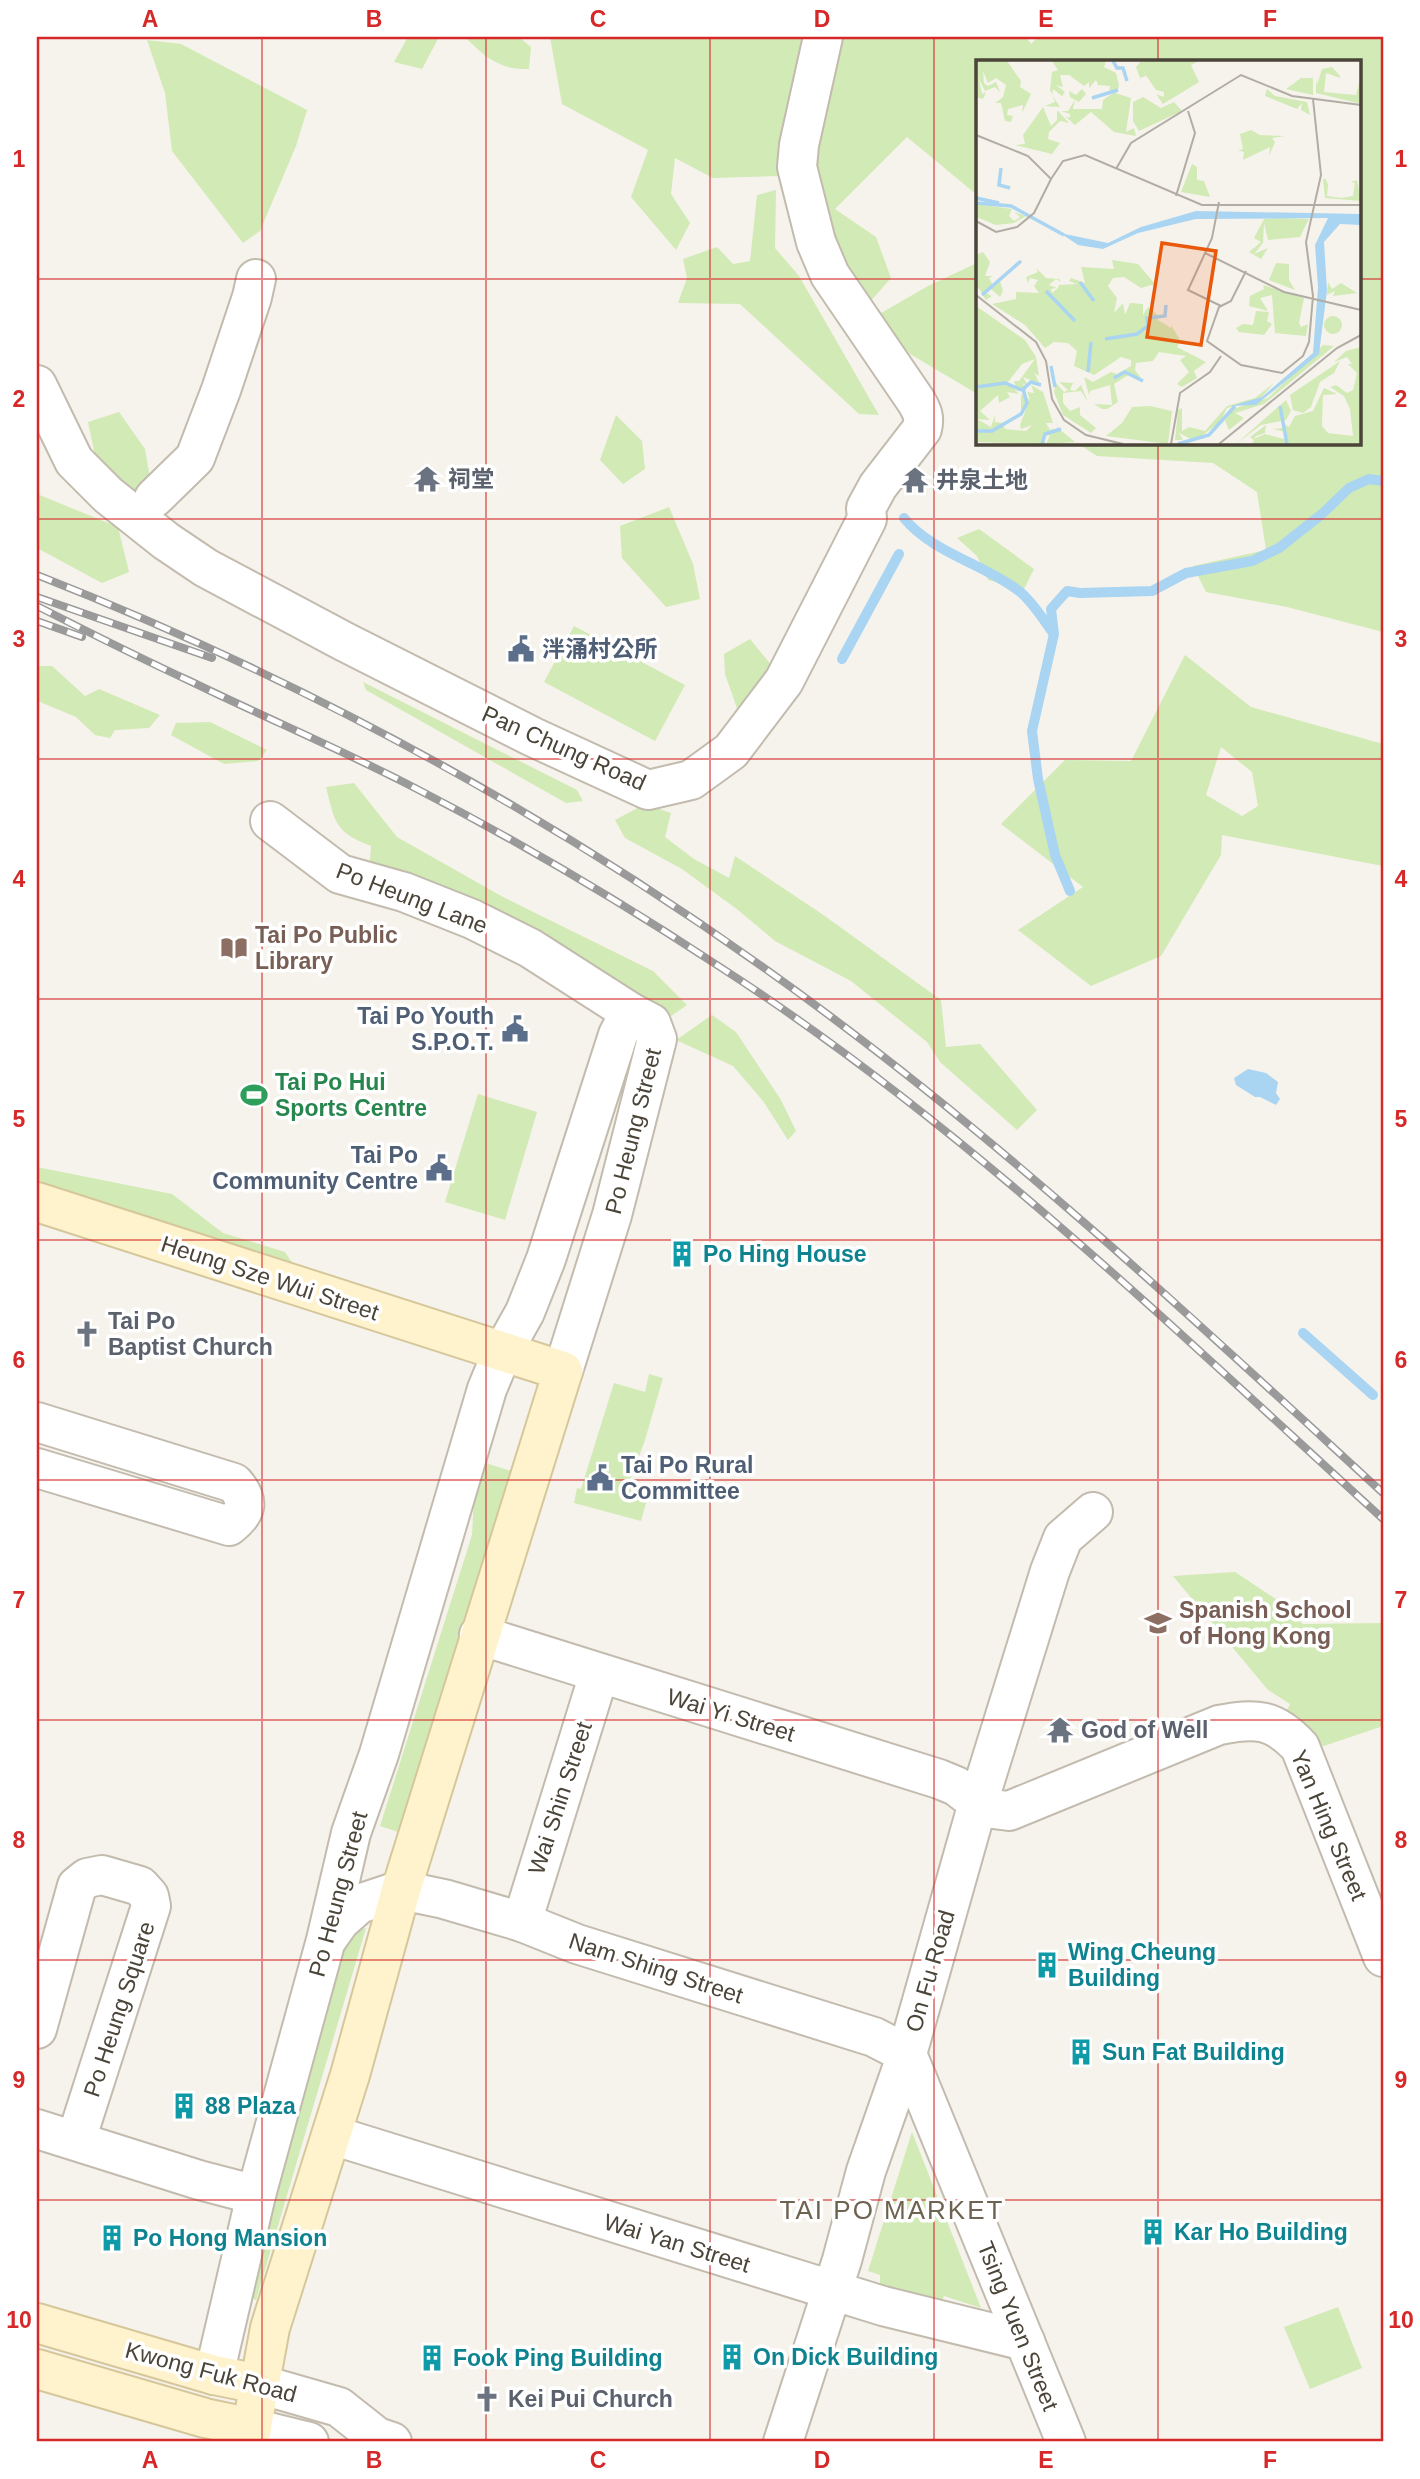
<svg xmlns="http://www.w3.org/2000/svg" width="1420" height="2479" font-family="Arial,'Noto Sans TC',sans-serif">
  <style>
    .green { fill: #d2eab5; fill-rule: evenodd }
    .water { fill: #a9d4f2 }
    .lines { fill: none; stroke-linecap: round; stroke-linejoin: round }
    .stream { stroke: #a9d4f2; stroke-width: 10 }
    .minor-casing { stroke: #c2bbae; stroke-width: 42 }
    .tertiary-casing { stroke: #c2bbae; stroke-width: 42 }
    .secondary-casing { stroke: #d6c79b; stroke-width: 42 }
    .minor { stroke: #fff; stroke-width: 38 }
    .tertiary { stroke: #fff; stroke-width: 38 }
    .secondary { stroke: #fff3cd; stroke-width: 38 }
    .rail-casing { stroke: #9a9a9a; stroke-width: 8 }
    .rail { stroke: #fff; stroke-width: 5; stroke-dasharray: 16; stroke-linecap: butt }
    .grid { fill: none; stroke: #d62828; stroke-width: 2; stroke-opacity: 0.55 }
    .labels { text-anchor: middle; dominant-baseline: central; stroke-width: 7; stroke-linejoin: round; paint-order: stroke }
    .worship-label { font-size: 23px; font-weight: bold; fill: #5b616d; stroke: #fff; text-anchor: start }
    .service-label { font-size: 23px; font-weight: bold; fill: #4e5e75; stroke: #fff; text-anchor: start }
    .street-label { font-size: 23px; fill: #4b4439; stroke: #fff }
    .education-label { font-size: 23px; font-weight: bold; fill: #785e54; stroke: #fff; text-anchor: start }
    .leisure-label { font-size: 23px; font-weight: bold; fill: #27864d; stroke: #fff; text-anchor: start }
    .culture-label { font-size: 23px; font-weight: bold; fill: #0d838f; stroke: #fff; text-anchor: start }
    .quarter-label { font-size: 26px; letter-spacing: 2px; fill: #6e6250; stroke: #fff }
    .inset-river { fill: none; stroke: #a9d4f2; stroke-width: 3.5 }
    .inset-road { fill: none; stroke: #b2ada4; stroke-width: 2 }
    .view { fill: #e8590c; fill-opacity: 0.15; stroke: #e8590c; stroke-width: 3.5 }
    .inset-edge { fill: none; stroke: #4b4439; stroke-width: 3.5 }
    .neatline { fill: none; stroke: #d62828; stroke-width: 2.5 }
    .grid-label { font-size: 23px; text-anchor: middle; font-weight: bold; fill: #d62828 }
  </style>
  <rect width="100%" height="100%" fill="#f6f3ec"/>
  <g class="green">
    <polygon points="408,37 439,37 422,69 394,62"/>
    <path d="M465,37H519L531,47L529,69C499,70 485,57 465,37Z"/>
    <polygon points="550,37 1026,37 1031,44 1038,37 1383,37 1383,632 1287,607 1206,592 1193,566 1266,550 1257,492 1213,463 1097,456 1077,443 1359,443 1359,61 977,61 977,195 907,137 835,209 876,237 891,278 855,319 780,176 713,178 675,158 671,194 690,223 676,250 631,197 648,150 562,104"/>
    <polygon points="147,40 181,44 307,110 296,146 260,231 243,243 172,151 165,93"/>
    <polygon points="776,190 775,248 799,276 879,415 859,414 740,304 678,303 687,278 683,259 717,247 733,264 750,261 757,195"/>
    <polygon points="977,263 977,391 974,392 910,354 876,316 928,286"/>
    <polygon points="119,412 145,449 152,489 136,508 99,475 88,422"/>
    <polygon points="616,415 642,441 645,469 623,484 600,460"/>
    <polygon points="37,494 118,527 129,572 102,583 37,548"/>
    <polygon points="669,507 693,564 700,599 666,607 622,558 620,526"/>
    <polygon points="979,529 1034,569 1024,589 988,580 977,556 957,538"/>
    <polygon points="574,626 685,685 655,741 544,682"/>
    <polygon points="750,639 772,666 739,714 725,674 724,654"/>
    <path d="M1185,655L1251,707L1383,744V866L1222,835L1221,855L1161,956L1091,986L1018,930L1083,887L1001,824L1065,760L1131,761ZM1221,747L1252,772L1258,806L1242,816L1206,795Z"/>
    <polygon points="37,666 52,666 85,696 99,689 160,715 149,728 115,730 110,738 95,735 76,717 40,702 37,703"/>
    <polygon points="363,682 577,790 583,801 566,803 366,690"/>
    <polygon points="210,722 267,750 258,761 224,764 171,735 176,723"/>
    <path d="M354,783L397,837L503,897L653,971L687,1005L661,1023L369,873L371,846C335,832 335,823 326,787Z"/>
    <polygon points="645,804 671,813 665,837 694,859 729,878 735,856 822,914 941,1000 946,1047 980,1044 1037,1110 1017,1130 940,1062 927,1042 851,981 775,941 738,910 682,869 625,838 615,820"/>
    <polygon points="712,1015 736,1032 781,1100 796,1131 788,1140 763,1101 733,1066 676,1040"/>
    <polygon points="478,1094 537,1112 505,1220 445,1202"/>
    <polygon points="37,1167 172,1194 223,1233 285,1252 304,1281 37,1216"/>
    <polygon points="649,1374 663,1378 645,1440 629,1483 650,1489 641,1521 574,1503 577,1488 581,1489 614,1383 645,1392"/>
    <polygon points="476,1460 511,1471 398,1832 380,1826 472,1535"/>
    <polygon points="1235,1572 1279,1601 1303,1624 1383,1623 1383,1726 1324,1746 1300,1738 1281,1722 1290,1704 1268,1690 1173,1576"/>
    <path d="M366,1928L256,2300L246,2296L341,1949C348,1939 353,1930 366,1928Z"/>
    <polygon points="912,2132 981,2308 944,2296 940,2306 880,2297 880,2275 868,2271"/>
    <polygon points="1338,2307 1362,2368 1310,2389 1284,2327"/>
  </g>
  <polygon class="water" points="1248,1069 1266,1073 1278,1082 1276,1093 1280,1099 1276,1105 1260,1097 1255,1097 1236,1085 1234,1078"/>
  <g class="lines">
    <g class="stream">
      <path d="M904,518C931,552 984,564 1019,591C1032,601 1043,619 1053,633"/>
      <polyline points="842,659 899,554"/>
      <polyline points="1070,891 1055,855 1038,779 1032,731 1054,634 1051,609 1067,591 1080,593 1152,591 1186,573 1252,561 1279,548 1322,514 1349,488 1369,479 1383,481"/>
      <polyline points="1303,1333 1373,1395"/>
    </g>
    <g class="minor-casing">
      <g id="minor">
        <path d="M37,385L74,461L108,495L166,541L206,568L345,642L533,737L648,790L691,780L731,751L784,681L867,519L866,508L878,486L922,429C925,417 922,411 916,401L830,275L816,242L797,167L799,145L823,37"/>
        <polyline points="154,498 195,458 221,390 252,297 256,279"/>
        <polyline points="270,821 340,874 404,892 472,919 530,948 630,1012"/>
        <polyline points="502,1353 525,1312 546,1259 618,1035 630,1012 651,1023 657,1039 612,1215 563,1371"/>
        <path d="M37,1422L234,1483C250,1501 247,1512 229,1526L37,1468"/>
        <path d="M1093,1512L1063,1538L1050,1571L978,1803L993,1809L1009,1811L1219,1725C1256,1718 1273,1718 1300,1747L1383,1957"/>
        <polyline points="522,1922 599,1674"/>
        <polyline points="37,2029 77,1886 87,1878 102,1875 140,1886 149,1896 151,1906 76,2140"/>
        <polyline points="907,2054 1066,2442"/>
        <polyline points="37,2129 199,2180 256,2195"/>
        <polyline points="332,2135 883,2306 1025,2341"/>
      </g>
    </g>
    <g class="tertiary-casing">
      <g id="tertiary">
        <polyline points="479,1635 939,1779 956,1786 978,1803 907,2054 866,2171 842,2260 783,2442"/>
        <polyline points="328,1938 340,1921 359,1904 401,1890 444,1899 522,1922 577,1944 874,2037 907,2054"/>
        <polyline points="214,2375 256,2195 326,1940 351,1833 379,1754 487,1389 502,1353"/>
        <polyline points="259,2384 339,2407 377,2437 392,2442"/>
        <polyline points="252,2428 309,2442"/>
      </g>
    </g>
    <g class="secondary-casing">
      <g id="secondary">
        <polyline points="37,1202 563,1371 401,1890 350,2075 270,2328 249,2442"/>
        <polyline points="37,2323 214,2375 259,2384"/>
        <polyline points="37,2369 205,2418 252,2428"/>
      </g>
    </g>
    <use href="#minor" class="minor"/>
    <use href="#tertiary" class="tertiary"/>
    <use href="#secondary" class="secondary"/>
    <g class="rail-casing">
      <g id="rail">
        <path d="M37,575C320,686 590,836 834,1019C1027,1163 1205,1330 1383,1493"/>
        <polyline points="37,597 212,658"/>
        <path d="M37,606C88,632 140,658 192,682C266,718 342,750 415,788C520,842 621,902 720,967C962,1123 1171,1326 1383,1519"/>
        <polyline points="37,621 82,637"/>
      </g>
    </g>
    <use href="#rail" class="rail"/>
  </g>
  <path class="grid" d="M262,37V2442M486,37V2442M710,37V2442M934,37V2442M1158,37V61M37,279H977M1359,279H1383M1158,443V2442M37,519H1383M37,759H1383M37,999H1383M37,1240H1383M37,1480H1383M37,1720H1383M37,1960H1383M37,2200H1383"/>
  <defs>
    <g id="temple-bare" transform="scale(2.1)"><path d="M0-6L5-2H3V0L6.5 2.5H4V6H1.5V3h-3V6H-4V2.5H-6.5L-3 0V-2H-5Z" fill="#6b7280" stroke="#fff" stroke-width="2.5" paint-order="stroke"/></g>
    <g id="civic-bare" transform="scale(2.1)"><path d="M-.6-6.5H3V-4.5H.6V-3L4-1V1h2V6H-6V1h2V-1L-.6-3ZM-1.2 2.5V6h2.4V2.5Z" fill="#5c6f8a" stroke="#fff" stroke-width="2.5" paint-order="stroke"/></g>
    <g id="library-bare" transform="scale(2.1)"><path d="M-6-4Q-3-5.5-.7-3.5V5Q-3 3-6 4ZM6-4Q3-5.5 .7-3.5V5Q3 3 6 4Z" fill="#8d6e63" stroke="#fff" stroke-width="2.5" paint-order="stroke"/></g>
    <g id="stadium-bare" transform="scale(2.1)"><path d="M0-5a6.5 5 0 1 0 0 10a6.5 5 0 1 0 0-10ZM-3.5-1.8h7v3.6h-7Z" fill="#2e9e5b" stroke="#fff" stroke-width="2.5" paint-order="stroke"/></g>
    <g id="building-bare" transform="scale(2.1)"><path d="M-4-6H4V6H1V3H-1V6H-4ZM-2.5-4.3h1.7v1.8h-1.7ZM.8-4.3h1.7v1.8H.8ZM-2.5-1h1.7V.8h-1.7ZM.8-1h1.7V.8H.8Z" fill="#0f9aa8" stroke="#fff" stroke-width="2.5" paint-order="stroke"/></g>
    <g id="church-bare" transform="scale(2.1)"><path d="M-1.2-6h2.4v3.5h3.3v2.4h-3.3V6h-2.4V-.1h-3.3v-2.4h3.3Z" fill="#6b7280" stroke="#fff" stroke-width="2.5" paint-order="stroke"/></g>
    <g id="school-bare" transform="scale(2.1)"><path d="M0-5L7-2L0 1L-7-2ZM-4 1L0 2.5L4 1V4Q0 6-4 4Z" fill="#8d6e63" stroke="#fff" stroke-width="2.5" paint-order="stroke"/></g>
  </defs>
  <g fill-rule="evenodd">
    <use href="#temple-bare" x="427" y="479"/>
    <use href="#temple-bare" x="915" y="480"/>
    <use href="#civic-bare" x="521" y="649"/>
    <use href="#library-bare" x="234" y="948"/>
    <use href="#civic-bare" x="515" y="1029"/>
    <use href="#stadium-bare" x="254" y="1095"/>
    <use href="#civic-bare" x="439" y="1168"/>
    <use href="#building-bare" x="682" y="1254"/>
    <use href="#church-bare" x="87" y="1334"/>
    <use href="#civic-bare" x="600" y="1478"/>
    <use href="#school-bare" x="1158" y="1623"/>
    <use href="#temple-bare" x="1060" y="1730"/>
    <use href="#building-bare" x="1047" y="1965"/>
    <use href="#building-bare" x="1081" y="2052"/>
    <use href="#building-bare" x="184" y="2106"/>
    <use href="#building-bare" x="1153" y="2232"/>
    <use href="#building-bare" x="112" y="2238"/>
    <use href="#building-bare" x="732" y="2357"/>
    <use href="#building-bare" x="432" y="2358"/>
    <use href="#church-bare" x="487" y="2399"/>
  </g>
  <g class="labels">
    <g class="worship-label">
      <text x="448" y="479">祠堂</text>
      <text x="936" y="480">井泉土地</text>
      <text x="108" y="1321">Tai Po<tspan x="108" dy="26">Baptist Church</tspan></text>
      <text x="1081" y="1730">God of Well</text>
      <text x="508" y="2399">Kei Pui Church</text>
    </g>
    <g class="service-label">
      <text x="542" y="649">泮涌村公所</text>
      <text x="494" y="1016" text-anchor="end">Tai Po Youth<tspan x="494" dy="26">S.P.O.T.</tspan></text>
      <text x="418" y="1155" text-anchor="end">Tai Po<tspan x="418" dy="26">Community Centre</tspan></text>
      <text x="621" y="1465">Tai Po Rural<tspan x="621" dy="26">Committee</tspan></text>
    </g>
    <g class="street-label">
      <text transform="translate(564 748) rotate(24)">Pan Chung Road</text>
      <text transform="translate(412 898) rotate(21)">Po Heung Lane</text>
      <text transform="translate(633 1131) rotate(-76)">Po Heung Street</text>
      <text transform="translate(270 1278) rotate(18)">Heung Sze Wui Street</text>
      <text transform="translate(731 1715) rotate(17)">Wai Yi Street</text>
      <text transform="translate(560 1798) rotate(-72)">Wai Shin Street</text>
      <text transform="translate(1329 1825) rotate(67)">Yan Hing Street</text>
      <text transform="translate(338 1894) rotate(-75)">Po Heung Street</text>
      <text transform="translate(656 1968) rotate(18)">Nam Shing Street</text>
      <text transform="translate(930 1971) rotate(-74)">On Fu Road</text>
      <text transform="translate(119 2009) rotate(-72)">Po Heung Square</text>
      <text transform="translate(677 2243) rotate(17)">Wai Yan Street</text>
      <text transform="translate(1018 2326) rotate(68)">Tsing Yuen Street</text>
      <text transform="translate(211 2372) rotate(15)">Kwong Fuk Road</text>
    </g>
    <g class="education-label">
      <text x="255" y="935">Tai Po Public<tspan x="255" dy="26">Library</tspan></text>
      <text x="1179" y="1610">Spanish School<tspan x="1179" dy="26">of Hong Kong</tspan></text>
    </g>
    <g class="leisure-label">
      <text x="275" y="1082">Tai Po Hui<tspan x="275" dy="26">Sports Centre</tspan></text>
    </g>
    <g class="culture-label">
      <text x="703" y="1254">Po Hing House</text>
      <text x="1068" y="1952">Wing Cheung<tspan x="1068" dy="26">Building</tspan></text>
      <text x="1102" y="2052">Sun Fat Building</text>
      <text x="205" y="2106">88 Plaza</text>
      <text x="1174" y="2232">Kar Ho Building</text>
      <text x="133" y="2238">Po Hong Mansion</text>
      <text x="753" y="2357">On Dick Building</text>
      <text x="453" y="2358">Fook Ping Building</text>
    </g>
    <g class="quarter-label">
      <text x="892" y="2210">TAI PO MARKET</text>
    </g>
  </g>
  <g transform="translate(976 60)">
    <rect width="385" height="385" fill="#f6f3ec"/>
    <path d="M0,1H31L45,21L44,27L55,34L46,53L47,45L32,49L31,55L37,56L35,62L29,61L25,43H19L27,37L30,25L20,18L12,23L7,11L8,23L12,26L20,22L24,32L19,27L9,31L3,19L6,34L10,32L7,39L0,37ZM76,1H130L128,7L140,13L143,26L139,33L155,38L150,72L158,68L160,76L138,72L115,52L99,65L89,56L94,58V54L85,51H92L99,40L94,37L93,31L100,35L106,29L110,34L103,42L99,40L97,49H126L127,40L137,33L133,32L134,26L122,25L120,20L113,28V22L108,26L93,15H84L87,27L80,25L89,32L86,36L77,29L76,35L84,47L69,46L79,42L74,30L76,12L82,10ZM165,1H223L215,5L223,22L187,44L180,34L188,37V32L180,30L167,11L170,16L164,18L160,7ZM356,7L364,16V18L350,13L348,32L380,35L385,17V44L340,33V19L341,25L346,9ZM325,18H337V35L310,29ZM291,29L299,36L331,42L334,55L325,50L326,43L321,49L289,36ZM167,37L185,48L198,42L206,51L163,71L157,61V42ZM67,47L75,66L81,60V50L93,63L84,61L73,72L72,79L84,83L76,94L39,85L49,84L47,75ZM275,70L284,75L309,76L296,78L299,82L293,96L294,87L267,100L268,92L262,90L267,89L264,74ZM216,104L221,107V120L228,121L234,137L205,132ZM347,119H350L352,125L351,136L365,138L377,136L379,123L375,122L381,120L385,141L349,138ZM0,144L36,149L33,156L38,161L44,157L38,152L50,156L38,163L20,165L0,157ZM288,159L303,158L333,159L324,177L292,180L288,163L287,183L278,194L292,188L285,199L273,192L285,182L278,178ZM7,192L14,202L9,216H17L13,218L17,225L24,221L27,231L24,237L15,229L10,233L16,236L10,240L0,224V195ZM136,200L162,204L179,224L165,228L148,217L137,218L132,226L141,238L138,253L147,243L149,255L154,243L167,244V255L172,247L183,256L182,260L195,268V265L204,280L210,281H204L201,287L230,302L218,311L221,318L206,327L201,324L213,312L204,300L210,296L183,292L177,301L160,303L159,310L167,321L154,314L138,324L142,342L131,349H126L118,344L136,345L134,325L114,331L113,335L108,317L117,322L135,312L141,314L155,306V300L145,297L118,315L98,306L101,291L92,283L78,282L69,288L49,265L16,244L40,239V232L63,233L58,226L62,220L54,218L52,223L50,217L62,212L60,208L70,218L83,219L85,222L80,219L73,225L81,228L75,229L76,233L82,228L83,225L101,224L93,221L95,218L109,223L105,207L138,209ZM300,203L313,204V220L319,230L293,220ZM352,222L356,229L365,223L381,233L357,236L359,231L351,235ZM287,225L328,238L323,263L325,267L332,264L330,276L299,273L296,235L284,238L292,251L273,246L274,236L288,229ZM0,246L49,280L60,297L63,316L58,313L63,322L58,321L59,326L57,321L47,317L53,327L46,323L51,330L41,331L38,321H43L59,299L46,304L32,322L43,334L31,332L34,337L23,343L22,335L4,351L14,360L1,359L15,367L19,355V362L27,363L29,369L50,371L56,365L45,369L44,365L50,349H45V334L54,340L51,332L58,333L55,325L67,332L77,363H70L74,370L78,368L74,373L82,371L80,360L82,368L99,382L70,384L74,375L69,376V384L0,382ZM280,251L293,252L291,261L296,264L288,275L263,272L260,268L267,264L277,265ZM348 265a9 9 0 1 1 18 0a9 9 0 1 1-18 0ZM347,285L358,286L288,344L259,353L268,358L253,370L249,361L257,349L292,338ZM385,287V384H276L278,380L274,377L290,365L289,373L280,376L278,379L289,374L308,379L309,372L297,369L307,368L306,362L313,367L319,356L337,351L348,328L361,334L347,335L346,366L352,373L377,376L374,349L368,336L354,327L360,325L371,333L377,330L381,313L372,304H376L371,297L358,302L370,291ZM364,301L358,313L344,322L335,347L327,353L317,350L314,335ZM83,322L97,323L94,330L99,331L105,325L112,342L105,331L87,333V343L94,351L104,347V355L120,368L115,373L87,355L78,332L80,323L88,332L92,330ZM298,323L284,339L251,348L244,362L227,375L217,380L203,373L207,380H199L202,350L206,348V371L213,367L229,371L251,346L279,338ZM310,340L315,351L310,360L285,365L260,384ZM174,346L196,351L192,384L130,376L146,363L156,347Z" fill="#d2eab5"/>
    <path d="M220,151L385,154V165L364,164L348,182L351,230L343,294L280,345L255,346L286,337L337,293L342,227L339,185L352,158L220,159L162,173L127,189L102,185L84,173L132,183L165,167Z" fill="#a9d4f2"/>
    <path class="inset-river" d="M137,1L141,8H147L151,21M116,38L142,30M25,108L23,125L34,128M0,138L23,143M0,143L35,146L88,175M104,222L118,241M70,231L99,261M6,235L45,201M129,279L161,274L172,266L171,258L189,256L190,245M75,306L79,327M112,312L115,282M138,318L149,312L167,321M0,327L29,323L46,330L55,322L65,325M304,346L311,384M0,371H16L45,354L51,343L47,329M66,384L69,374L85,369M202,384L233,375L259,346"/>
    <path class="inset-road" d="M0,75L52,96L75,119L87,101L109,95L226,145H385M140,109L155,83L265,15L316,36L385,45M200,136L219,73L212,51M243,142L236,178L212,230L245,246M0,161L20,172L41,167L58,153L75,119M229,193L308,232L385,250M270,211L255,241L243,247L231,281L265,305L306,313L327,296L333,282L337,236L330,182L345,115L337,39M0,235L60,282L70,301L76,339L88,360L110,375L147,384M195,384L204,333L234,312L245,296M243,384L361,288L385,275"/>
    <path class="view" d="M186,183L240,191L225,285L171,277Z"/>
    <rect width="385" height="385" class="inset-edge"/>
  </g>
  <rect width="1420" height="2479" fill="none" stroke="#ffffff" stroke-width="77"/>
  <rect x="38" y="38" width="1344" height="2402" class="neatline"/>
  <g class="grid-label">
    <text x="150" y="27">A</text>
    <text x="374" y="27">B</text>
    <text x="598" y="27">C</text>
    <text x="822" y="27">D</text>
    <text x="1046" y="27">E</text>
    <text x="1270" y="27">F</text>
    <text x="19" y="167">1</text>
    <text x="1401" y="167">1</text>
    <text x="19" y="407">2</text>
    <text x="1401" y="407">2</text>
    <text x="19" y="647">3</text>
    <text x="1401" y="647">3</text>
    <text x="19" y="887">4</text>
    <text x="1401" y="887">4</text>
    <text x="19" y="1127">5</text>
    <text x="1401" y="1127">5</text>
    <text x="19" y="1368">6</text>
    <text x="1401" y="1368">6</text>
    <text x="19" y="1608">7</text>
    <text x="1401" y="1608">7</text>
    <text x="19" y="1848">8</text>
    <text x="1401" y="1848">8</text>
    <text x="19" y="2088">9</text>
    <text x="1401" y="2088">9</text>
    <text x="19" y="2328">10</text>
    <text x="1401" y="2328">10</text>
    <text x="150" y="2468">A</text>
    <text x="374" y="2468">B</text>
    <text x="598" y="2468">C</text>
    <text x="822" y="2468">D</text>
    <text x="1046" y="2468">E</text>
    <text x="1270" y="2468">F</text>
  </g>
</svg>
